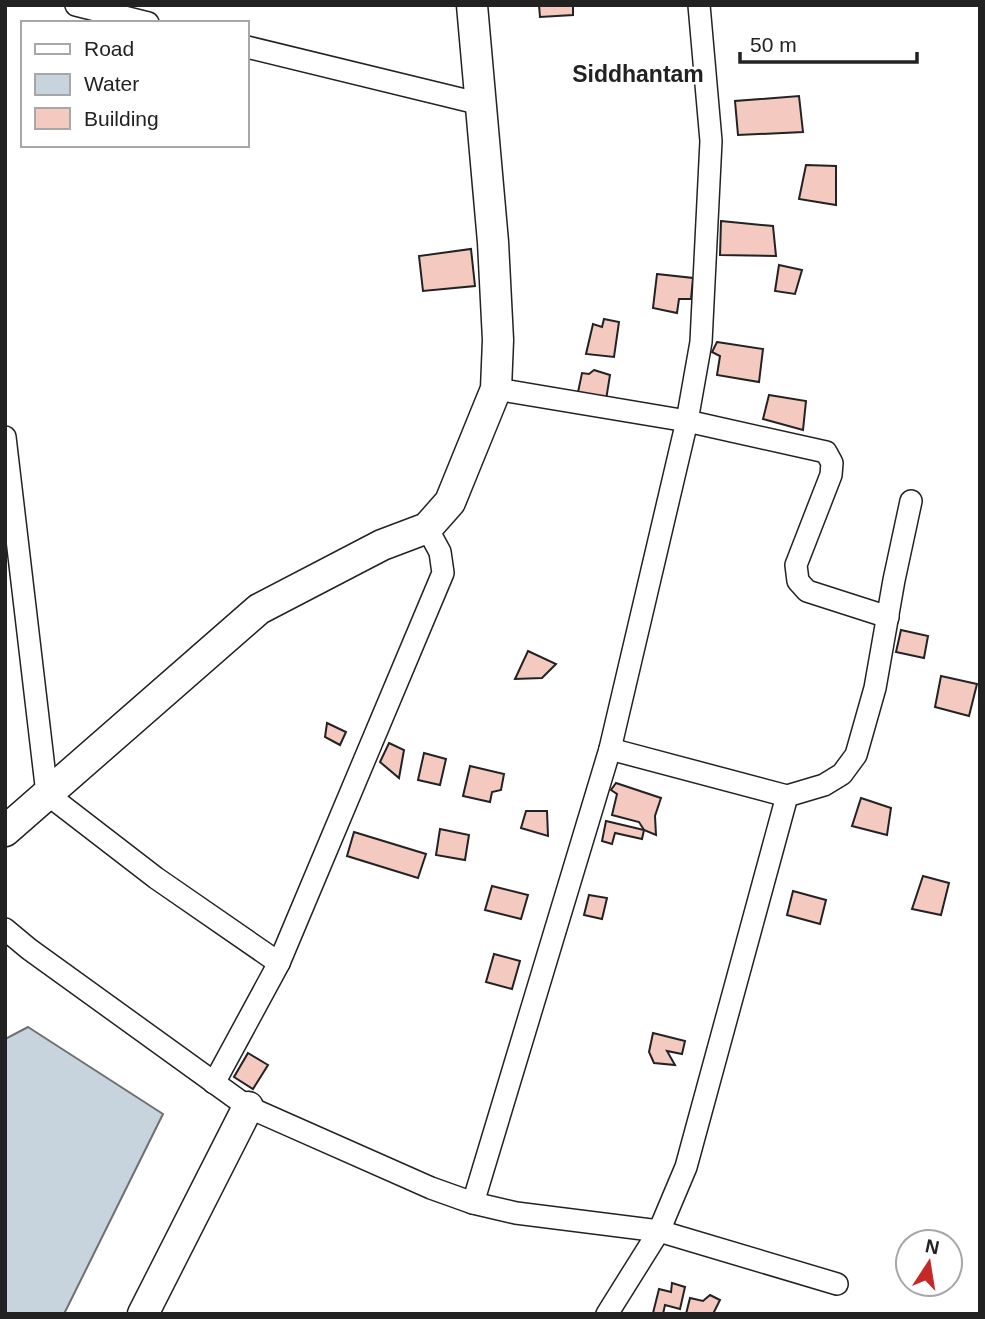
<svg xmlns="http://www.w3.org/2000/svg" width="985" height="1319" font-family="Arial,sans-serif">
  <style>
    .water { fill: #c7d3dd; stroke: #6f6f6f; stroke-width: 2 }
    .building { fill: #f3c9c0; stroke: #222; stroke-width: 2 }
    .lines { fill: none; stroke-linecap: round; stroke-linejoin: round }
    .street-casing { stroke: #222; stroke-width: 24 }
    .secondary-casing { stroke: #222; stroke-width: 33 }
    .street { stroke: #fff; stroke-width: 21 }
    .secondary { stroke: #fff; stroke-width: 30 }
    .labels { text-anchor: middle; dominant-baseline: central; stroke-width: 5; stroke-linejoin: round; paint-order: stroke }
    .quarter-label { font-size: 23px; font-weight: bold; fill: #222; stroke: #fff }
  </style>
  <rect width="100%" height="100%" fill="#fff"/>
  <polygon class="water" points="28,1027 163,1114 64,1314 5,1314 5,1039"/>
  <g class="building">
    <polygon points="539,5 573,5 573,15 540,17"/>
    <polygon points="799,96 803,132 738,135 735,101"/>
    <polygon points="806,165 836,166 836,205 799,199"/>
    <polygon points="721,221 773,226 776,256 720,255"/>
    <polygon points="471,249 475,286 423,291 419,256"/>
    <polygon points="779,265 802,270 795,294 775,291"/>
    <polygon points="657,274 693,278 691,299 679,299 677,313 653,308"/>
    <polygon points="604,319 619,322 614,357 586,354 593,324 602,327"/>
    <polygon points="717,342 763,349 759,382 717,375 720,356 712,352"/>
    <polygon points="594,370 610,375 606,400 577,397 582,373 589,374"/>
    <polygon points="769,395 806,401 803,430 763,419"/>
    <polygon points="901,630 928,636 924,658 896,652"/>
    <polygon points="528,651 556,664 542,678 515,679"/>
    <polygon points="941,676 977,684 969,716 935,707"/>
    <polygon points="327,723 346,732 340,745 325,737"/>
    <polygon points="389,743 404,750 399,778 380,762"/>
    <polygon points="424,753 446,759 440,785 418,780"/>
    <polygon points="470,766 504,774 501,790 492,792 490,802 463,796"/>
    <polygon points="616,783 661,798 655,816 656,835 644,830 639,822 612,815 617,794 611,790"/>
    <polygon points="861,798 891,808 887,835 852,826"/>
    <polygon points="526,811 547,811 548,836 521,828"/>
    <polygon points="606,821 644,830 642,839 615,833 612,844 602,841"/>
    <polygon points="440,829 469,835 465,860 436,855"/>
    <polygon points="354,832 426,854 418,878 347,856"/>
    <polygon points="923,876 949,883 941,915 912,909"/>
    <polygon points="492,886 528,895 521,919 485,910"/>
    <polygon points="793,891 826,900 820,924 787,915"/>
    <polygon points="589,895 607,898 602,919 584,915"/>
    <polygon points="494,954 520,961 512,989 486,982"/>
    <polygon points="653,1033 685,1041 682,1054 667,1051 675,1065 654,1063 649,1052"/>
    <polygon points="248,1053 268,1065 253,1089 234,1077"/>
    <polygon points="672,1283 685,1287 680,1309 665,1305 663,1314 653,1313 659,1289 671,1292"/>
    <polygon points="710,1295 720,1300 713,1314 686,1314 690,1298 703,1301"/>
  </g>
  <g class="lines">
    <g class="street-casing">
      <g id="street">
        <polyline points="76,5 148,23"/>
        <polyline points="247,47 481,104"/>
        <polyline points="496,389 687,421 826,452 832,463 831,475 796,565 798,581 807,591 888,617"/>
        <polyline points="5,437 47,794 156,878 279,963"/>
        <polyline points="610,749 787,796 824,785 842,774 856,755 875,688 894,580 911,501"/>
        <polyline points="5,929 29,949 248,1107 431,1188 473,1203 516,1213 659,1231 837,1284"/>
        <polyline points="214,1083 279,963 443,573 440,552 427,528"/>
        <polyline points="473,1203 610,749 687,421 701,342 711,141 699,5"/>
        <polyline points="607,1314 659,1231 686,1167 787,796"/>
      </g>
    </g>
    <g class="secondary-casing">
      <g id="secondary">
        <polyline points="5,831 259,609 382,545 427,528 450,502 496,389 498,340 493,242 472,5"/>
        <polyline points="143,1314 248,1107"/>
      </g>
    </g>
    <use href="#street" class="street"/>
    <use href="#secondary" class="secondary"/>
  </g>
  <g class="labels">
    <g class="quarter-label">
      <text x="638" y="74">Siddhantam</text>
    </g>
  </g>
  <rect width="985" height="1319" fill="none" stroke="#222222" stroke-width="14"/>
  <rect x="21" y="21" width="228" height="126" fill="#ffffff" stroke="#a7a7a7" stroke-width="2"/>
  <rect x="35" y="44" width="35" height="10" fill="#ffffff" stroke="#a7a7a7" stroke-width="2"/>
  <text x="84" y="56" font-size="21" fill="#222222">Road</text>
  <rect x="35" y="74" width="35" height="21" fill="#c7d3dd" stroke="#a7a7a7" stroke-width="2"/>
  <text x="84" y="91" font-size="21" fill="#222222">Water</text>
  <rect x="35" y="108" width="35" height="21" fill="#f3c9c0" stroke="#a7a7a7" stroke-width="2"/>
  <text x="84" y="126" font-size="21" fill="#222222">Building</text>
  <g transform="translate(929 1263) rotate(12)"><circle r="33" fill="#ffffff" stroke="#a7a7a7" stroke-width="2"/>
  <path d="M0-5L12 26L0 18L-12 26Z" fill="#c62828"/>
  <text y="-10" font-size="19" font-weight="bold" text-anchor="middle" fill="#222222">N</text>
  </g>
  <path d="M740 52v10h177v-10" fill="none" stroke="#222222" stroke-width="3.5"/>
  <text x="750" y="52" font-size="21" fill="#222222" stroke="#ffffff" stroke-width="5" paint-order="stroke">50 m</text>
</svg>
